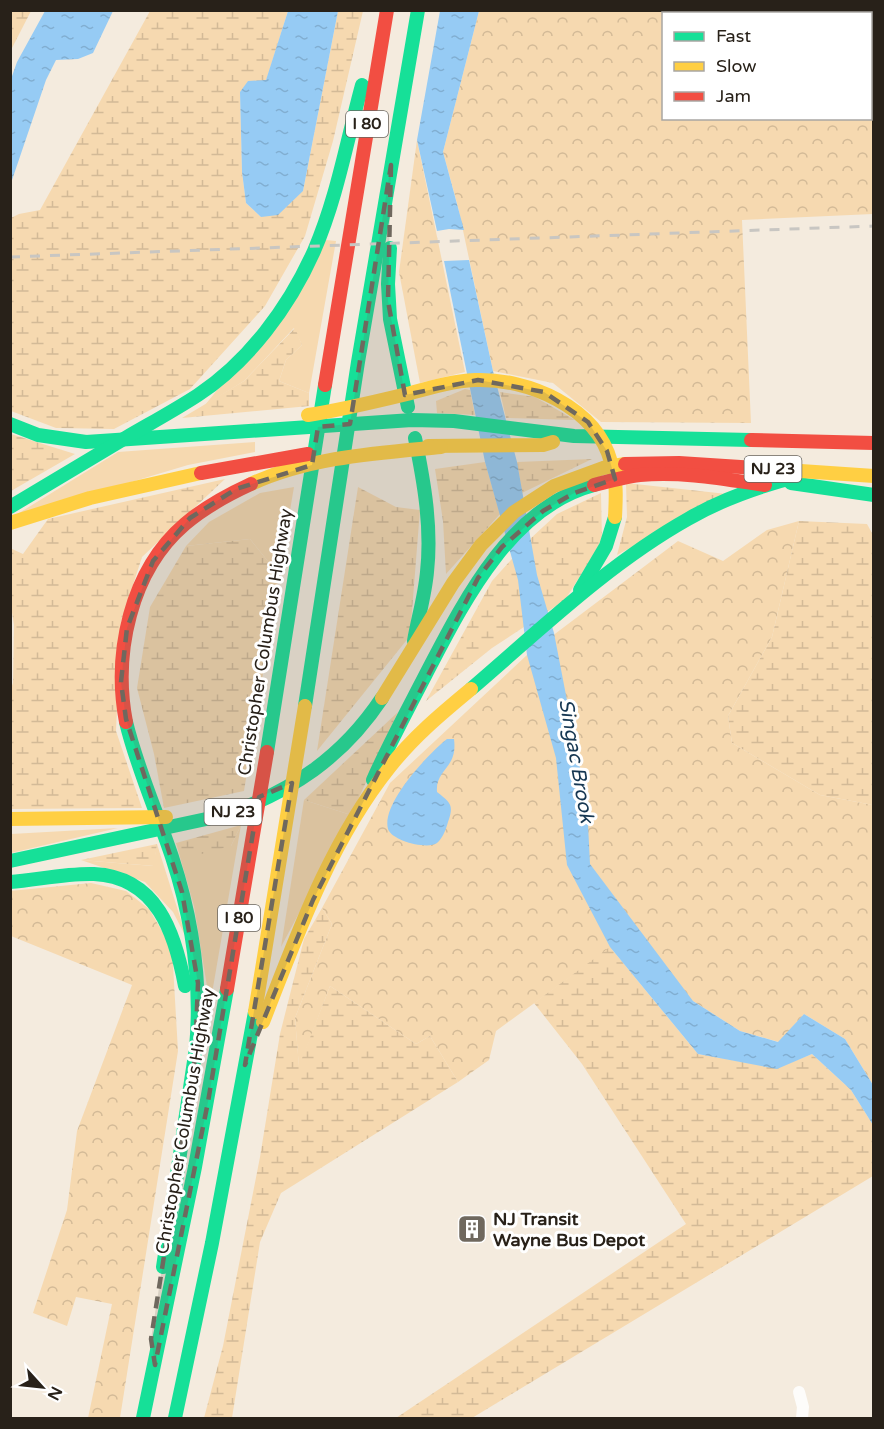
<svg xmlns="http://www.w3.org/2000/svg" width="884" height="1429" font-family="'Varela Round',sans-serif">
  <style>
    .green { fill: #f6d9b0 }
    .forest { fill: url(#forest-crowns); fill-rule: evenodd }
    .wetland { fill: url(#wetland-marsh) }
    .water { fill: url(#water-ripples) }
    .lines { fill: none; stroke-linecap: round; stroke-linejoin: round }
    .stream { stroke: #96cbf4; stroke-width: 3 }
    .street { stroke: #fdfcfa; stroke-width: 12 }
    .fast { stroke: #16e098; stroke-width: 14 }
    .slow { stroke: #ffcf43; stroke-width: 14 }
    .jam { stroke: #f24e42; stroke-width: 14 }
    .rail { stroke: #c8c6c2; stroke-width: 3; stroke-dasharray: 10 10; stroke-linecap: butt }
    .marked { fill: #6f685e; fill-opacity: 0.2; stroke: #6f685e; stroke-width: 4.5; stroke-dasharray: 12 8; stroke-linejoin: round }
    .labels { text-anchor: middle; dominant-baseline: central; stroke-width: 6; stroke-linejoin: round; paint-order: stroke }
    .shield { fill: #fff; stroke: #68645e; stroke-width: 1.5 }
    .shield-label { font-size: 16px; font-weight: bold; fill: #282119 }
    .street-label { font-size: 18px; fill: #282119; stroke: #fff }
    .poi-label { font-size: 18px; font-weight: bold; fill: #282119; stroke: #fff; text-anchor: start }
    .water-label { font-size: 20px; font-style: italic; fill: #163752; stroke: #fff }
  </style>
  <defs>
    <pattern id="forest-crowns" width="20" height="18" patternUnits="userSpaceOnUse" patternTransform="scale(1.5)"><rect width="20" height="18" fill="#f6d9b0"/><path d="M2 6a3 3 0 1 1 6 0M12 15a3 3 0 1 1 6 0" fill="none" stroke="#d3ba97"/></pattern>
    <pattern id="wetland-marsh" width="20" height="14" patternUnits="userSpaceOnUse" patternTransform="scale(1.5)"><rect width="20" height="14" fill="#f6d9b0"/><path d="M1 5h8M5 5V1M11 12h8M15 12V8" fill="none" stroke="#d3ba97"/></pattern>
    <pattern id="water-ripples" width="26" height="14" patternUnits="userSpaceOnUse" patternTransform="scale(1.5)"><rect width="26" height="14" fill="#96cbf4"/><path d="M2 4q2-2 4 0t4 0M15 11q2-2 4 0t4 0" fill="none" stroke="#81aed1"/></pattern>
  </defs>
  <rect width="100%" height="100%" fill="#f4ebde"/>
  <g class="green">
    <polygon points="326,240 336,241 309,393 279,381 286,360 302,345 294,328 244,381 205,405 222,384"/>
    <polygon points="255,442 255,452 188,465 11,518 118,452"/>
    <polygon points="294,487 279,575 250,539 186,546 209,522 260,493"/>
    <polygon points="304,800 351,815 281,947"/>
    <polygon points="241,825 210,1005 194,906 176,843 231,846"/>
    <polygon points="118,828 11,853 11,834"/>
    <polygon points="157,844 187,939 173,912 145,882 81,860 153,866"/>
  </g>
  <g class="forest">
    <path d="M479,11H873V214L742,220L751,423L601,422L553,383L493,371L458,207L443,152ZM664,14H870V118H664Z"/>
    <polygon points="417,140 465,372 420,383 399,272"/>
    <polygon points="799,521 772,637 728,716 732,743 820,795 873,805 873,1085 845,1039 804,1014 779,1042 740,1031 610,948 496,1031 489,1060 458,1082 430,1036 416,1044 330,986 299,1068 295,1018 332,924 322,908 390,783 527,655 678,541 723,561 767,530"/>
    <polygon points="91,883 126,891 149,909 172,948 178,1051 120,1418 88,1418 112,1304 76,1297 67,1326 33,1313 67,1210 77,1131 132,985 11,936 10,891"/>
  </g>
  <g class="wetland">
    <polygon points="11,10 31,11 11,50 10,11"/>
    <polygon points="150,11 288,11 266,81 240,92 242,172 246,203 261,217 303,191 338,11 363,11 333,141 305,236 265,306 190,389 114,429 56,428 11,411 11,218 19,214 40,210"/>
    <polygon points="295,328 302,345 286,360 279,381 309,393 309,406 182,418 244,381"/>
    <polygon points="465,389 470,390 475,415 437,413 436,401"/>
    <polygon points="500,392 535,397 575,420 506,418"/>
    <polygon points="11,434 75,454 11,491"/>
    <polygon points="592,459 522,493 517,462"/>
    <polygon points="485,462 500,514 446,574 443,521 435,469"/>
    <polygon points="225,479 142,557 121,622 116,731 142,808 11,809 10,691 13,683 14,625 11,606 10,548 23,554 48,519"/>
    <polygon points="626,483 727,494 617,555 627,517"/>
    <polygon points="358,487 396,507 420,510 410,636 317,751"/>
    <polygon points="601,493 602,541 565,600 492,648 426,701 492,581 530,539 557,514"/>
    <polygon points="799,521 867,524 873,535 873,805 820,795 732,743 728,716 772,637"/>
    <polygon points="250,539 279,575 244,791 164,808 154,754 137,688 150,607 186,546"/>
    <polygon points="398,712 351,815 304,800"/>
    <polygon points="241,825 231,846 187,858 176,843"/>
    <polygon points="157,844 154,866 81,860"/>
    <polygon points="322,908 332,924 295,1018 299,1066 330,986 416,1044 430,1036 458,1082 281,1193 260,1242 232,1418 204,1418 223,1346 260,1157 280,1034 304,939"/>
    <polygon points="610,947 698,1054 777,1068 812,1054 851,1090 873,1125 873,1176 472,1418 396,1418 686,1224 582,1064 534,1003"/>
  </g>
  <g class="water">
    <polygon points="45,11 113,11 93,53 78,59 56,60 46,80 11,183 11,79 17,62"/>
    <polygon points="288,11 338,11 303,191 278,215 261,217 246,203 242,172 240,92 248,81 266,80"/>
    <polygon points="440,11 479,11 443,152 464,230 449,229 437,231 417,140"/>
    <polygon points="469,260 493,371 517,462 537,575 554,633 587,804 590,864 693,1001 740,1031 778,1042 804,1014 845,1039 873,1085 873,1125 851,1090 812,1054 777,1069 698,1054 610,947 567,865 556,758 527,655 518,580 485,462 444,261"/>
    <path d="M447,739H454C458,769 435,769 437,792C451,803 454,805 448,822C446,829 443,838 437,843C428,850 392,841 388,829C381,804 428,754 447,739Z"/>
  </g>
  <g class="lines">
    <polyline class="stream" points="813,14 813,10"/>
    <polyline class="street" points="799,1392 803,1407 802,1418"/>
    <g class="fast">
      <polyline points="390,248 388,284 390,319 408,407"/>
      <polyline points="10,424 38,435 86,442 412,420 454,421 574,436 751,440"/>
      <polyline points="791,483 874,495"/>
      <path d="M10,507C49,484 88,460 127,437C151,423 175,410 198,395C249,361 289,307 314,251C337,198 347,140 362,85"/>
      <polyline points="580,590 606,546 615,517"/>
      <path d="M414,641C418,618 425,595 427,572C432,527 424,482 415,438"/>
      <path d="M471,689C540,630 608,564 688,519C722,499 760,486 799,476"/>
      <polyline points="305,706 358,362 418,10"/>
      <path d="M126,722C137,768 157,812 172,857C192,918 202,984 196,1048L163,1267"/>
      <polyline points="267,752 325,385"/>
      <path d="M373,780C389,744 408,709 426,674C463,603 510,507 594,485"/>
      <path d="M10,861L225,815C292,791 342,758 382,698"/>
      <path d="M10,882C37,880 66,873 94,874C157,877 175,933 185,986"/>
      <polyline points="143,1418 195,1167 227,989"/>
      <polyline points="175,1418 212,1243 255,1012"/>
    </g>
    <g class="slow">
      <path d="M308,415C341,410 374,402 407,394C429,388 452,381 475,380C528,378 596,407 611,462C617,481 616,498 615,517"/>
      <polyline points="428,446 543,445 553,442"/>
      <polyline points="786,470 874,476"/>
      <path d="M251,484C309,457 378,453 441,447"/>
      <polyline points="10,523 90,498 201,473"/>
      <polyline points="382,698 453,583 481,545 514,512 554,486 603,468 625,464"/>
      <polyline points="10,819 166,817"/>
      <polyline points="255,1012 305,706"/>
      <path d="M263,1022C297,935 330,842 389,768C412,738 442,713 471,689"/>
    </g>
    <g class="jam">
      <polyline points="325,385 387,10"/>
      <polyline points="751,440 874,443"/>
      <polyline points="625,464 679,463 786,470"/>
      <polyline points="201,473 308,454"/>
      <path d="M594,485C609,481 624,477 640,475C681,471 724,479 765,485"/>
      <path d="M126,722C113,654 130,571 185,524C205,507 227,495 251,484"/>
      <polyline points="227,989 267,752"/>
    </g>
    <polyline class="rail" points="10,257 874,226"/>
  </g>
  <path class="marked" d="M391,165L388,301L405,395L478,380L544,392L588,422L607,451L615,479L574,493L543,511L502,547L478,578L313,900L245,1065L292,783L259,797L208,1102L155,1365L151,1339L195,1058L198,983L182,892L126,719L121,682L127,628L153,561L190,518L236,489L312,465L318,427L350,424Z"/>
  <defs>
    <g id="building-square" transform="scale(1.5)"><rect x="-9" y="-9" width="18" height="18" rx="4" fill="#6f685e" stroke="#fff"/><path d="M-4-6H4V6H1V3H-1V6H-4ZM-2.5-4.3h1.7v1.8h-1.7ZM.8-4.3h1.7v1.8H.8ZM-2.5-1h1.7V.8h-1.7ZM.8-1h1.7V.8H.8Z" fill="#fff"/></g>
  </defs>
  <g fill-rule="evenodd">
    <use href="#building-square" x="472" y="1229"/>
  </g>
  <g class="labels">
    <g class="shield">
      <rect x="346" y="111" width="42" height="26" rx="4.5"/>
      <rect x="744.5" y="456" width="57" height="26" rx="4.5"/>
      <rect x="204.5" y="799" width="57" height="26" rx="4.5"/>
      <rect x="218" y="905" width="42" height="26" rx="4.5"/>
    </g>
    <g class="shield-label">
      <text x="367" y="124">I 80</text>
      <text x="773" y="469">NJ 23</text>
      <text x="233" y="812">NJ 23</text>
      <text x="239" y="918">I 80</text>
    </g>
    <g class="street-label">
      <text transform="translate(265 642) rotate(-81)">Christopher Columbus Highway</text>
      <text transform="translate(185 1121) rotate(-80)">Christopher Columbus Highway</text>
    </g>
    <g class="poi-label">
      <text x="493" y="1219">NJ Transit<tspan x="493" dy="21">Wayne Bus Depot</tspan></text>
    </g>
    <g class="water-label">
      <text transform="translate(576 761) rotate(80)">Singac Brook</text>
    </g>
  </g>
  <rect width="884" height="1429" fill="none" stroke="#282119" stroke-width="24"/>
  <rect x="662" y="12" width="210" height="108" fill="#ffffff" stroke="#a9a6a3" stroke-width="1.5"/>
  <rect x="674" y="32" width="30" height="9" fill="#16e098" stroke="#a9a6a3" stroke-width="1.5"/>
  <text x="716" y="42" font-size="18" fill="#282119">Fast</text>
  <rect x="674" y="62" width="30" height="9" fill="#ffcf43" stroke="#a9a6a3" stroke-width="1.5"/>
  <text x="716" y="72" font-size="18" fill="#282119">Slow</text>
  <rect x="674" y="92" width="30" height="9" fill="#f24e42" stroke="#a9a6a3" stroke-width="1.5"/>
  <text x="716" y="102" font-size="18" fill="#282119">Jam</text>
  <g transform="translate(42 1387) rotate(117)" stroke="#ffffff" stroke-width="4.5" paint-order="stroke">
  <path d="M0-4.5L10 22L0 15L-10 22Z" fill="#282119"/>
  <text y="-9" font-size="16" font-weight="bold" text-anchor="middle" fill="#282119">N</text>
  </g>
</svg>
